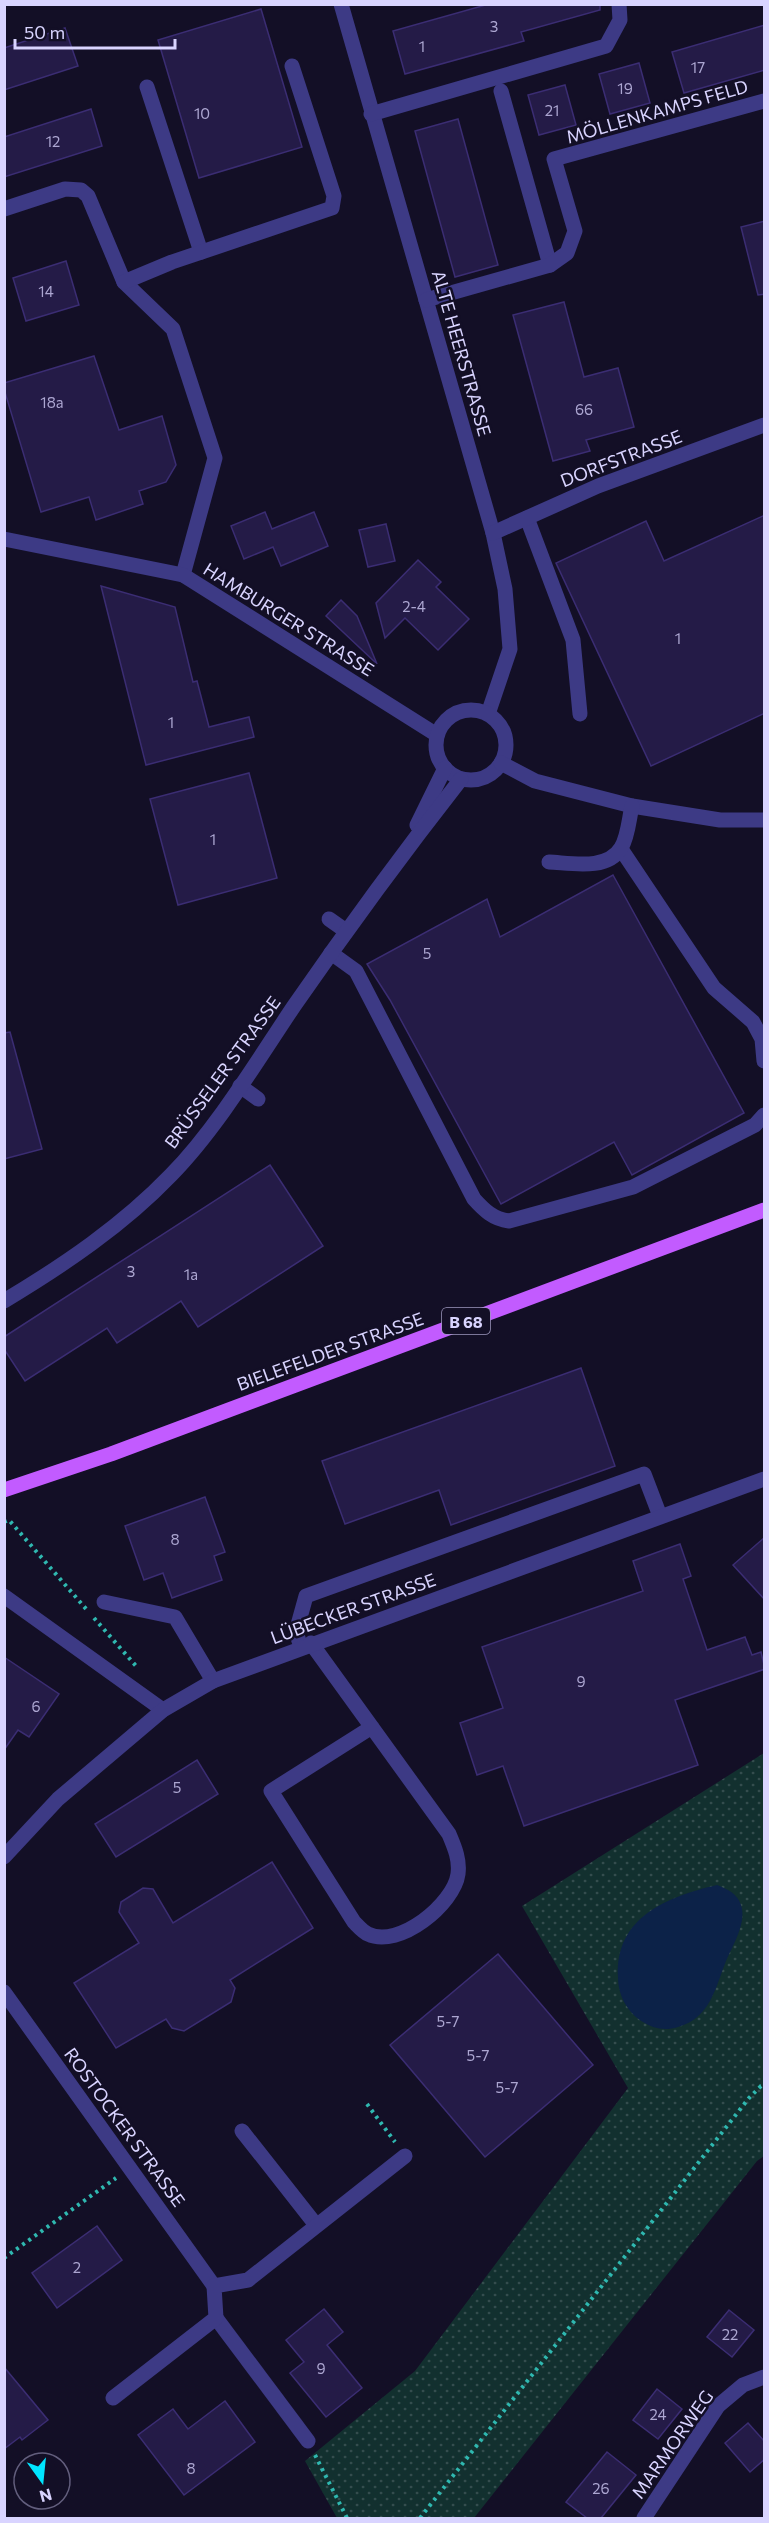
<svg xmlns="http://www.w3.org/2000/svg" width="769" height="2523" font-family="Commissioner,sans-serif">
  <style>
    .grass { fill: url(#grass-dots) }
    .water { fill: #0c2248 }
    .building { fill: #241b47; stroke: #3b2d73; stroke-width: 1.5 }
    .lines { fill: none; stroke-linecap: round; stroke-linejoin: round }
    .path { stroke: #2fb8b0; stroke-width: 4; stroke-dasharray: 3 4.5; stroke-linecap: butt }
    .minor { stroke: #3d3a85; stroke-width: 15 }
    .major { stroke: #c25bff; stroke-width: 15 }
    .labels { text-anchor: middle; dominant-baseline: central; stroke-width: 5; stroke-linejoin: round; paint-order: stroke }
    .number-label { font-size: 15px; fill: #aca6d1 }
    .shield { fill: #130f26; stroke: #9e99be; stroke-width: 1.5 }
    .shield-label { font-size: 16px; font-weight: bold; fill: #d9d4ff }
    .street-label { font-size: 18px; fill: #d9d4ff; stroke: #130f26 }
  </style>
  <defs>
    <pattern id="grass-dots" width="8" height="8" patternUnits="userSpaceOnUse" patternTransform="scale(1.5)"><rect width="8" height="8" fill="#12302f"/><path d="M2 2h.1M6 6h.1" fill="none" stroke="#344d4e" stroke-width="1.8" stroke-linecap="round"/></pattern>
  </defs>
  <rect width="100%" height="100%" fill="#130f26"/>
  <polygon class="grass" points="764,1753 764,2156 757,2161 474,2518 337,2518 305,2461 415,2371 628,2088 522,1906"/>
  <path class="water" d="M717,1885C727,1889 737,1893 741,1905C747,1922 733,1945 726,1961C715,1989 710,2018 678,2027C665,2031 654,2029 643,2022C628,2013 618,1996 618,1977C615,1917 667,1897 717,1885Z"/>
  <g class="building">
    <polygon points="489,4 600,4 600,10 521,32 524,41 405,74 393,31"/>
    <polygon points="261,9 302,147 199,178 158,40"/>
    <polygon points="765,25 765,70 684,93 672,52"/>
    <polygon points="65,28 78,66 4,90 4,48"/>
    <polygon points="639,63 650,103 610,114 599,74"/>
    <polygon points="565,85 576,125 539,135 528,95"/>
    <polygon points="91,109 102,146 4,177 4,137"/>
    <polygon points="458,119 498,265 455,277 415,131"/>
    <polygon points="765,221 765,294 758,295 741,227"/>
    <polygon points="66,261 79,305 26,321 13,278"/>
    <polygon points="564,302 584,377 618,368 634,427 586,440 590,451 553,461 513,315"/>
    <polygon points="94,356 119,430 162,416 176,465 166,482 139,491 143,504 96,520 89,497 41,512 4,389 4,383"/>
    <polygon points="265,512 272,529 314,512 328,546 281,566 273,547 244,559 231,526"/>
    <polygon points="765,515 765,713 651,766 556,563 646,521 664,561"/>
    <polygon points="386,524 395,561 368,567 359,530"/>
    <polygon points="418,560 441,582 436,587 469,619 438,650 405,618 385,638 376,603"/>
    <polygon points="101,586 175,607 193,682 197,681 209,727 249,717 254,737 146,765"/>
    <polygon points="341,600 357,616 377,664 326,616"/>
    <polygon points="249,773 277,878 178,905 150,799"/>
    <polygon points="613,875 744,1113 632,1175 614,1142 501,1204 390,1000 367,964 487,899 500,937"/>
    <polygon points="10,1032 42,1149 4,1159 4,1033"/>
    <polygon points="270,1165 323,1246 198,1327 181,1301 117,1343 107,1328 25,1381 4,1349 4,1337"/>
    <polygon points="581,1368 615,1466 451,1525 439,1490 345,1524 322,1461"/>
    <polygon points="205,1497 225,1552 214,1556 222,1580 172,1598 163,1573 144,1580 125,1526"/>
    <polygon points="765,1537 765,1600 733,1565"/>
    <polygon points="680,1544 691,1576 683,1579 707,1650 745,1637 752,1655 761,1652 765,1669 675,1700 698,1765 524,1826 503,1766 477,1775 460,1723 503,1708 482,1647 643,1591 633,1561"/>
    <polygon points="4,1657 59,1694 29,1737 18,1730 4,1750"/>
    <polygon points="197,1760 218,1794 116,1857 95,1824"/>
    <polygon points="272,1862 313,1928 230,1980 235,1988 231,2002 184,2031 172,2028 166,2019 116,2048 74,1983 139,1943 119,1912 121,1902 143,1888 153,1889 173,1923"/>
    <polygon points="498,1954 593,2065 485,2157 390,2045"/>
    <polygon points="97,2226 122,2260 57,2308 32,2273"/>
    <polygon points="324,2309 343,2332 327,2345 362,2388 326,2417 290,2373 304,2362 286,2340"/>
    <polygon points="729,2310 754,2330 732,2357 707,2337"/>
    <polygon points="4,2367 48,2420 22,2440 20,2437 4,2449"/>
    <polygon points="657,2389 682,2409 658,2439 633,2420"/>
    <polygon points="225,2401 255,2442 184,2495 138,2435 173,2409 188,2429"/>
    <polygon points="748,2423 765,2442 765,2459 750,2472 725,2443"/>
    <polygon points="607,2452 636,2475 601,2518 587,2518 566,2502"/>
  </g>
  <g class="lines">
    <g class="path">
      <polyline points="4,1522 9,1520 87,1610"/>
      <polyline points="94,1618 136,1666"/>
      <polyline points="367,2104 395,2142"/>
      <polyline points="4,2258 116,2178"/>
      <polyline points="315,2455 347,2518"/>
      <polyline points="420,2518 749,2098 761,2086 764,2085"/>
    </g>
    <g class="minor">
      <polyline points="341,4 493,533 505,589 510,649 488,714"/>
      <polyline points="147,87 201,252"/>
      <polyline points="501,91 550,265"/>
      <polyline points="371,114 606,46 620,20 619,4"/>
      <polyline points="4,209 65,189 81,190 88,196 124,282 173,329 215,458 183,575"/>
      <polyline points="124,282 172,262 332,208 334,196 292,66"/>
      <polyline points="426,300 550,265 567,253 575,231 554,159 764,101"/>
      <polyline points="527,518 573,640 580,714"/>
      <polyline points="493,533 598,486 764,425"/>
      <polyline points="4,539 183,575 437,735"/>
      <circle cx="471" cy="745" r="35"/>
      <polyline points="501,763 535,781 632,806 720,820 764,820"/>
      <polyline points="417,825 445,768"/>
      <polyline points="621,849 714,988 753,1022 762,1039 764,1061"/>
      <path d="M549,862C571,863 607,871 621,848C628,837 629,819 632,806"/>
      <polyline points="329,919 346,931"/>
      <path d="M331,953L356,971L474,1199C484,1210 493,1219 509,1221L633,1187L755,1125L764,1115"/>
      <polyline points="240,1086 258,1099"/>
      <path d="M4,1301C64,1265 123,1225 171,1175C217,1128 257,1061 294,1006C348,928 403,853 461,779"/>
      <polyline points="4,1596 163,1710"/>
      <polyline points="104,1602 175,1617 213,1681"/>
      <path d="M311,1643L449,1834C454,1846 460,1859 458,1874C454,1904 399,1949 368,1934C363,1932 358,1926 354,1922L271,1791L372,1727"/>
      <polyline points="301,1647 296,1632 306,1596 644,1474 660,1516"/>
      <polyline points="4,1857 58,1799 163,1710 213,1681 764,1479"/>
      <polyline points="4,1992 214,2286"/>
      <polyline points="242,2131 316,2225"/>
      <polyline points="216,2318 308,2441"/>
      <polyline points="113,2398 216,2318 214,2286 248,2280 405,2156"/>
      <polyline points="644,2518 718,2406 743,2385 764,2377"/>
    </g>
    <polyline class="major" points="4,1490 111,1454 764,1210"/>
  </g>
  <g class="labels">
    <g class="number-label">
      <text x="494" y="26">3</text>
      <text x="422" y="46">1</text>
      <text x="698" y="67">17</text>
      <text x="625" y="88">19</text>
      <text x="552" y="110">21</text>
      <text x="202" y="113">10</text>
      <text x="53" y="141">12</text>
      <text x="46" y="291">14</text>
      <text x="52" y="402">18a</text>
      <text x="584" y="409">66</text>
      <text x="414" y="606">2-4</text>
      <text x="678" y="638">1</text>
      <text x="171" y="722">1</text>
      <text x="213" y="839">1</text>
      <text x="427" y="953">5</text>
      <text x="131" y="1271">3</text>
      <text x="191" y="1274">1a</text>
      <text x="175" y="1539">8</text>
      <text x="581" y="1681">9</text>
      <text x="36" y="1706">6</text>
      <text x="177" y="1787">5</text>
      <text x="448" y="2021">5-7</text>
      <text x="478" y="2055">5-7</text>
      <text x="507" y="2087">5-7</text>
      <text x="77" y="2267">2</text>
      <text x="730" y="2334">22</text>
      <text x="321" y="2368">9</text>
      <text x="658" y="2414">24</text>
      <text x="191" y="2468">8</text>
      <text x="601" y="2488">26</text>
    </g>
    <rect class="shield" x="442" y="1308" width="48" height="26" rx="4.5"/>
    <g class="shield-label">
      <text x="466" y="1321">B 68</text>
    </g>
    <g class="street-label">
      <text transform="translate(657 111) rotate(-16)">MÖLLENKAMPS FELD</text>
      <text transform="translate(462 353) rotate(74)">ALTE HEERSTRASSE</text>
      <text transform="translate(621 458) rotate(-21)">DORFSTRASSE</text>
      <text transform="translate(289 619) rotate(32)">HAMBURGER STRASSE</text>
      <text transform="translate(222 1072) rotate(-54)">BRÜSSELER STRASSE</text>
      <text transform="translate(330 1351) rotate(-20)">BIELEFELDER STRASSE</text>
      <text transform="translate(353 1608) rotate(-20)">LÜBECKER STRASSE</text>
      <text transform="translate(125 2127) rotate(54)">ROSTOCKER STRASSE</text>
      <text transform="translate(672 2444) rotate(-55)">MARMORWEG</text>
    </g>
  </g>
  <rect width="769" height="2523" fill="none" stroke="#d9d4ff" stroke-width="12"/>
  <g transform="translate(42 2481) rotate(165)"><circle r="28" fill="#130f26" stroke="#625e7d" stroke-width="1.5"/>
  <path d="M0-4.5L10 22L0 15L-10 22Z" fill="#00e5ff"/>
  <text y="-9" font-size="16" font-weight="bold" text-anchor="middle" fill="#d9d4ff">N</text>
  </g>
  <path d="M15 39v9h160v-9" fill="none" stroke="#d9d4ff" stroke-width="3"/>
  <text x="24" y="39" font-size="18" fill="#d9d4ff" stroke="#130f26" stroke-width="4.5" paint-order="stroke">50 m</text>
</svg>
